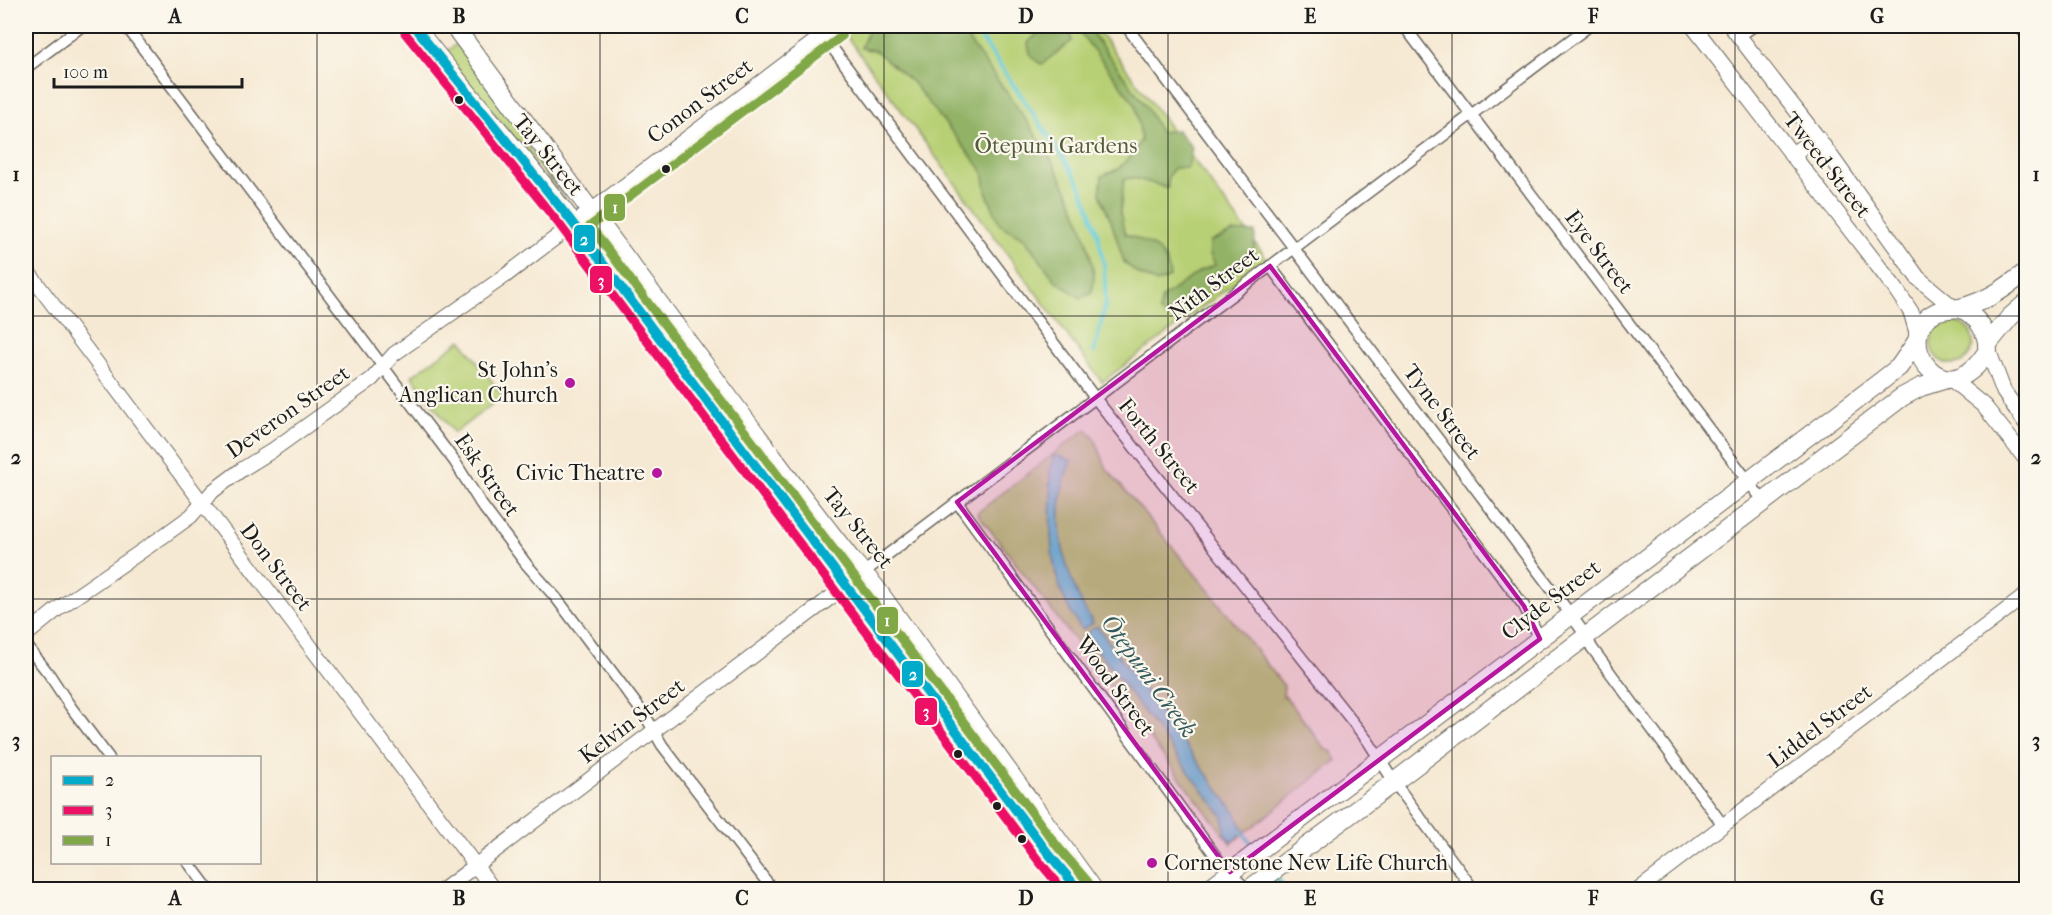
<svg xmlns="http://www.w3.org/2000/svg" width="2052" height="915" font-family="'IM FELL French Canon',serif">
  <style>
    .green { fill: #b8d075; stroke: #6a7648; stroke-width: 1.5 }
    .forest { fill: #92b266; stroke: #576741; stroke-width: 1.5 }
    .water { fill: #5dc9d5; stroke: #3c7278; stroke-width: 1.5 }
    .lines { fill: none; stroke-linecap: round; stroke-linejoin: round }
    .stream { stroke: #5dc9d5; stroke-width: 4 }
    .minor-casing { stroke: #68645c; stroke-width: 13 }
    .tertiary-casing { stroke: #68645c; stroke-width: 16 }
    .secondary-casing { stroke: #68645c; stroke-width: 17 }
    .trunk-casing { stroke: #68645c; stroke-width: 20 }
    .minor { stroke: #fff; stroke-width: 10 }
    .tertiary { stroke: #fff; stroke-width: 14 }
    .secondary { stroke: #fff; stroke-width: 15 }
    .trunk { stroke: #fff; stroke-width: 18 }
    .bus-1-casing { stroke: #fbf7ec; stroke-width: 14 }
    .bus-2-casing { stroke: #fbf7ec; stroke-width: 14 }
    .bus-3-casing { stroke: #fbf7ec; stroke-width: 14 }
    .bus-1 { stroke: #03abcb; stroke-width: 9 }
    .bus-2 { stroke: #ec1165; stroke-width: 9 }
    .bus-3 { stroke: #80a846; stroke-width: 9 }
    .marked { fill: #b5179e; fill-opacity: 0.2; stroke: #b5179e; stroke-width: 4.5; stroke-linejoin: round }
    .grid { fill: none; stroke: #1c1c1c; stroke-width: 1.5; stroke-opacity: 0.55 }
    .bus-dot { fill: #1c1c1c; stroke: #fbf7ec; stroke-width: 2 }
    .poi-dot { fill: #b5179e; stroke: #fbf7ec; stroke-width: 2 }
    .labels { text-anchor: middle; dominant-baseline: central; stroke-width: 4.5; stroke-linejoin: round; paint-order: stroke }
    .street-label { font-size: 22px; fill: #1c1c1c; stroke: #fbf7ec }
    .park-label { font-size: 22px; fill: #535b3b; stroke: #fbf7ec }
    .poi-label { font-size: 22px; fill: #1c1c1c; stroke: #fbf7ec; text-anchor: end }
    .water-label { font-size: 24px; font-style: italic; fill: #33595d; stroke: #fbf7ec }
    .line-badge { stroke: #fbf7ec; stroke-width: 2 }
    .badge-label { font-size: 16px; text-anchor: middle; font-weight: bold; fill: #fff }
    .neatline { fill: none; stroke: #1c1c1c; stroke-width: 2 }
    .grid-label { font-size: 20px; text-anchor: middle; font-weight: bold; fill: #1c1c1c }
  </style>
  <rect width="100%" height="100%" fill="#fbf7ec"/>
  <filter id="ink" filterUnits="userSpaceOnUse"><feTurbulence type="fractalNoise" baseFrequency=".0167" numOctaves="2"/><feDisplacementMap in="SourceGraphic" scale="12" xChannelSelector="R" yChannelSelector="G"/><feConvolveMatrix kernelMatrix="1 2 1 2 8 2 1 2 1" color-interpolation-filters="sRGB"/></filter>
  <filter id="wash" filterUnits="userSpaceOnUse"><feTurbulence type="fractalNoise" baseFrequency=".008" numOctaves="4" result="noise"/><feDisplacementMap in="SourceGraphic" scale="24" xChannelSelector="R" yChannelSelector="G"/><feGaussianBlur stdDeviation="1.35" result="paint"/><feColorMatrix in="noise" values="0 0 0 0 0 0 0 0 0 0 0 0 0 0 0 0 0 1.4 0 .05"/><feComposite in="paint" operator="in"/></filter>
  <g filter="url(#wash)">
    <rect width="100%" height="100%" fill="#f6e9d3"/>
    <g class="green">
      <polygon points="855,26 1095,26 1267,259 1102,382 844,33"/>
      <polygon points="458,43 514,121 532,152 565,199 444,53"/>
      <circle cx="1952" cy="343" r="21"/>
      <polygon points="461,340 503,396 454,433 412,376"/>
      <polygon points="1086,429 1095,439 1107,469 1210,592 1284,686 1283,696 1286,697 1326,750 1331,751 1337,760 1231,844 977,513"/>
    </g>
    <g class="forest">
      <path d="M870,26H958C1009,97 1073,171 1091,259C1094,272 1096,281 1091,294L1080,298L1054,279L1024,238L1000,225L986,191L983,171L913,83L876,51L861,48Z"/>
      <path d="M1052,26H1064L1071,36L1072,41L1042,64C1032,60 1029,54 1028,43L1038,33Z"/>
      <path d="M1075,26H1087L1146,106L1160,132L1177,130L1192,148L1188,168H1174L1168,177V188L1134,178L1124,179L1120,212L1125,234C1148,242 1168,249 1170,277L1157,283L1138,274L1124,262L1111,221L1100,194L1102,176L1118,169L1132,155L1141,140L1139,125L1135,104Z"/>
      <polygon points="1233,232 1255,232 1254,256 1206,296 1174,308 1166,317 1159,311 1162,298 1200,271 1215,265 1210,254 1210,242"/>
    </g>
    <g class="water">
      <path d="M1054,455L1071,460C1068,470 1063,481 1062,492C1054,536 1069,586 1093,623L1082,630C1050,586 1049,542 1051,489L1049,485L1050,484V467Z"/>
      <polygon points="1097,626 1234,811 1245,831 1231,842 1226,836 1223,817 1085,634"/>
    </g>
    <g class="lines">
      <g class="stream">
        <polyline points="973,26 1063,157 1078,181 1088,204 1098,235 1104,265 1106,302 1094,352"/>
        <polyline points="1240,829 1254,847"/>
        <polyline points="1260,855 1270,868"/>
        <polyline points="1276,877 1286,890"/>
      </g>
    </g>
  </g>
  <g filter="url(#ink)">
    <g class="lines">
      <g class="minor-casing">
        <g id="minor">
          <polyline points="126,26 455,462 481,504 527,565 557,599 646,717 662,745 773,890"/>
          <polyline points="816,26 1095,398 1368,741 1394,782 1474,890"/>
          <polyline points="1126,26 1571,615 1586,636 1592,648 1723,825"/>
          <polyline points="1404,26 1764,502"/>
          <polyline points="2019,26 2026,35"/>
          <polyline points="1739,36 1754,26"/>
          <polyline points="26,68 82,26"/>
          <polyline points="1270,266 1524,606 1540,639"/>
          <polyline points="957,502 1220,862 1247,890"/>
          <polyline points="863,573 1589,26"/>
          <polyline points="26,645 49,674 70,706 109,758"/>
          <polyline points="188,862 209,890"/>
        </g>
      </g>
      <g class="tertiary-casing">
        <g id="tertiary">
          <polyline points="26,269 494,890"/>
          <polyline points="26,635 59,608 162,537 191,516 213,491 241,470 270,452 372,379 394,354 505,276 835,26"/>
          <polyline points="443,890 863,573"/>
          <polyline points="1638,890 2026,595"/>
        </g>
      </g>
      <g class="secondary-casing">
        <g id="secondary">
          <polyline points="1693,26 1895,288 1911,312 1918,336"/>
          <polyline points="1731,26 1817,137 1918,278 1955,309"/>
          <polyline points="1791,155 1817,137"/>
          <polyline points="1988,350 2004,392 2026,423"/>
          <polyline points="1951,379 1984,406 2026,459"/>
        </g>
      </g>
      <g class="trunk-casing">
        <g id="trunk">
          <path d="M414,26C450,73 489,118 527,164C564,211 600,258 635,306L1048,853L1079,890"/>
          <polyline points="454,26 798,491 850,558 876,588 1094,890"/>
          <path d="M1960,308C1978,317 1987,330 1988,350C1944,423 1888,335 1936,312C1943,309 1952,309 1960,308Z"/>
          <path d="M1960,308C1987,301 2004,289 2026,272"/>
          <polyline points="1987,345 2010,317 2026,303"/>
          <polyline points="1207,890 1880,382 1899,367 1917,341"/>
          <polyline points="1248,890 1394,782 1902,397 1921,387 1947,379"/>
        </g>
      </g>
      <use href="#minor" class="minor"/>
      <use href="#tertiary" class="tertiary"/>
      <use href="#secondary" class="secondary"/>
      <use href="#trunk" class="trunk"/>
      <g class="bus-1-casing">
        <polyline id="bus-1" points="414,26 568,217 1048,853 1079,890"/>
      </g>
      <g class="bus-2-casing">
        <polyline id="bus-2" points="405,33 559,224 1038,860 1063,890"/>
      </g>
      <g class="bus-3-casing">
        <polyline id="bus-3" points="842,36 590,226 1057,846 1088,882"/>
      </g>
      <use href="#bus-1" class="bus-1"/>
      <use href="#bus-2" class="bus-2"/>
      <use href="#bus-3" class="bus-3"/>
    </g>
  </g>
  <path class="marked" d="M1270,266L1524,606L1540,639L1230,872L957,502Z"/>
  <path class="grid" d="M317,26V890M600,26V890M884,26V890M1168,26V890M1452,26V890M1735,26V890M26,316H2026M26,599H2026"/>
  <g class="bus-dot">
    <circle cx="459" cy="100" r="5"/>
    <circle cx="666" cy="169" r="5"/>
    <circle cx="958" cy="754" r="5"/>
    <circle cx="997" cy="806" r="5"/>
    <circle cx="1022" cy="839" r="5"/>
  </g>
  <g class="poi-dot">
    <circle cx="570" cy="383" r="6"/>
    <circle cx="657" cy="473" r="6"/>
    <circle cx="1152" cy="863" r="6"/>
  </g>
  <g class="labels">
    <g class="street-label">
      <text transform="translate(700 101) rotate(-37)">Conon Street</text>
      <text transform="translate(548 155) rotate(51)">Tay Street</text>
      <text transform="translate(1827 165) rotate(52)">Tweed Street</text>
      <text transform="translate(1599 252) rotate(53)">Eye Street</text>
      <text transform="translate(1214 284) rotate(-37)">Nith Street</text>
      <text transform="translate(288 412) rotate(-35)">Deveron Street</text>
      <text transform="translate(1442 412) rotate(53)">Tyne Street</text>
      <text transform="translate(1159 446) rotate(51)">Forth Street</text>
      <text transform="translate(487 475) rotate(55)">Esk Street</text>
      <text transform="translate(858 528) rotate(51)">Tay Street</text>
      <text transform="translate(276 567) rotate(53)">Don Street</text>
      <text transform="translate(1551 600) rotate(-37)">Clyde Street</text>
      <text transform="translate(1115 686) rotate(54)">Wood Street</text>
      <text transform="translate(632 721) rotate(-37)">Kelvin Street</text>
      <text transform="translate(1820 726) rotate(-37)">Liddel Street</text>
    </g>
    <g class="park-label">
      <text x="1056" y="146">Ōtepuni Gardens</text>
    </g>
    <g class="poi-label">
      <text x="558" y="370">St John's<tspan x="558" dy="25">Anglican Church</tspan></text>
      <text x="645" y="473">Civic Theatre</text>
      <text x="1164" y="863" text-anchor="start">Cornerstone New Life Church</text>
    </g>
    <g class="water-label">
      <text transform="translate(1149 676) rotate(54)">Ōtepuni Creek</text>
    </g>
  </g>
  <g class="line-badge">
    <rect x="603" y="193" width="23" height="29" rx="6" fill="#80a846"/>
    <rect x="573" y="224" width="23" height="29" rx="6" fill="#03abcb"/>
    <rect x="589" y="265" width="24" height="29" rx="6" fill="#ec1165"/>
    <rect x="876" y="606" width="23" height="29" rx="6" fill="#80a846"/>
    <rect x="901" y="660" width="23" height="28" rx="6" fill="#03abcb"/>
    <rect x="914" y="697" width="24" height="29" rx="6" fill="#ec1165"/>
  </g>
  <g class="badge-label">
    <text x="615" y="213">1</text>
    <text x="584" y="245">2</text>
    <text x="601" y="286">3</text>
    <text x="887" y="626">1</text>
    <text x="913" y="680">2</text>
    <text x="926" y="717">3</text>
  </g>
  <rect width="2052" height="915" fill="none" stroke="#fbf7ec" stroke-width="66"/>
  <rect x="51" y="756" width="210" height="108" fill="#fbf7ec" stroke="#a29f99" stroke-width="1.5"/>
  <rect x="63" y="776" width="30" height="9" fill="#03abcb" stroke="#a29f99" stroke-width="1.5"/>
  <text x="105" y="786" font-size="18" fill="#1c1c1c">2</text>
  <rect x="63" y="806" width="30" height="9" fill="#ec1165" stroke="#a29f99" stroke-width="1.5"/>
  <text x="105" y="816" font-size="18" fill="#1c1c1c">3</text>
  <rect x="63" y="836" width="30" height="9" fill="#80a846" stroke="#a29f99" stroke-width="1.5"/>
  <text x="105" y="846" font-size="18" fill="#1c1c1c">1</text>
  <path d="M54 78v9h188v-9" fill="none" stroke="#1c1c1c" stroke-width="3"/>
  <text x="63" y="78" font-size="18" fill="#1c1c1c" stroke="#fbf7ec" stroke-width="4.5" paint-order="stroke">100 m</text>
  <rect x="33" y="33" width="1986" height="849" class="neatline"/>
  <g class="grid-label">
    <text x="175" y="23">A</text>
    <text x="459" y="23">B</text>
    <text x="742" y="23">C</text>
    <text x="1026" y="23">D</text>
    <text x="1310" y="23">E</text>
    <text x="1593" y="23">F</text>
    <text x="1877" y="23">G</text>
    <text x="16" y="181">1</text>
    <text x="2036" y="181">1</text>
    <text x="16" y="464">2</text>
    <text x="2036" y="464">2</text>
    <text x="16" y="747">3</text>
    <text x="2036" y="747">3</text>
    <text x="175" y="905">A</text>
    <text x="459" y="905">B</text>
    <text x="742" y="905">C</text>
    <text x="1026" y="905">D</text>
    <text x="1310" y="905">E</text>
    <text x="1593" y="905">F</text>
    <text x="1877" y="905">G</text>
  </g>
</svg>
